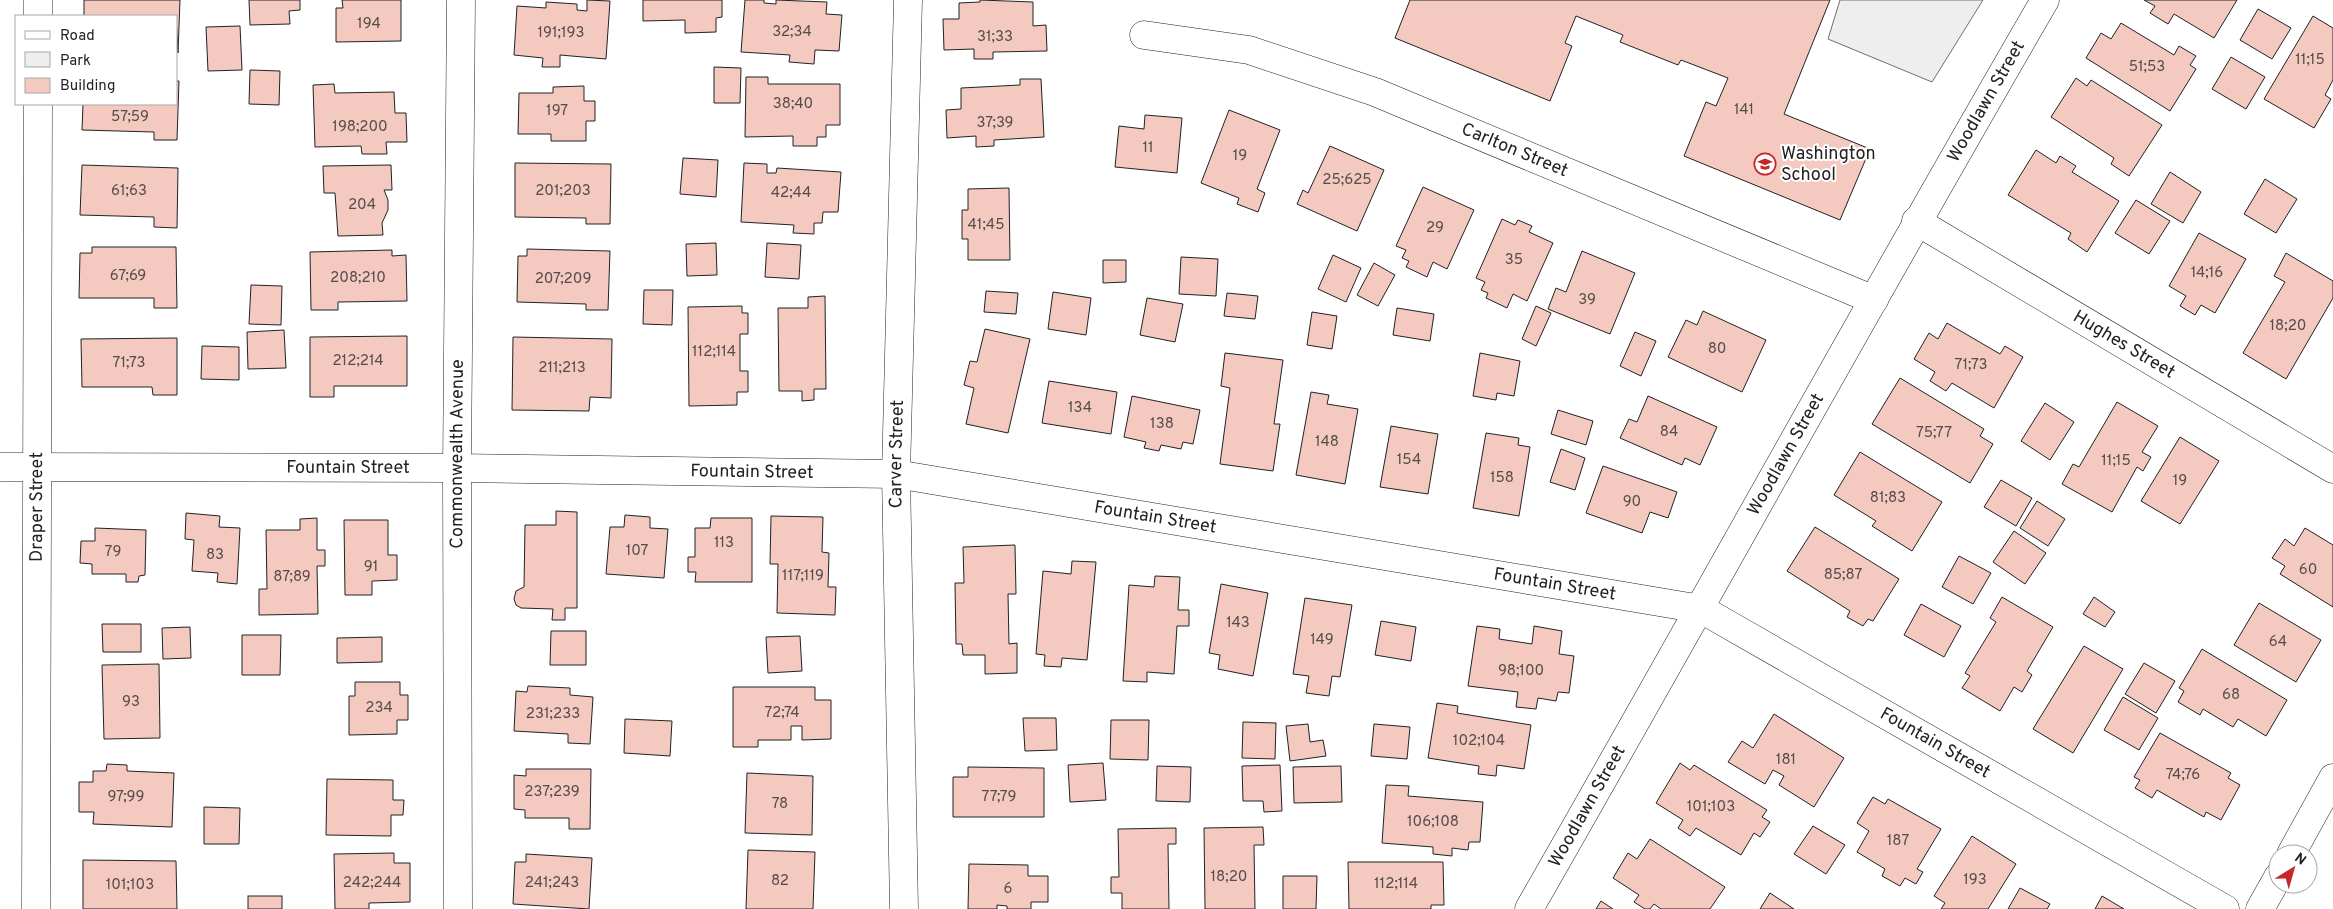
<svg xmlns="http://www.w3.org/2000/svg" width="2333" height="909" font-family="Overpass,sans-serif">
  <style>
    .green { fill: #eee; stroke: #6f6f6f }
    .building { fill: #f3c9c0; stroke: #222 }
    .lines { fill: none; stroke-linecap: round; stroke-linejoin: round }
    .minor-casing { stroke: #222; stroke-width: 29 }
    .tertiary-casing { stroke: #222; stroke-width: 29 }
    .minor { stroke: #fff; stroke-width: 28 }
    .tertiary { stroke: #fff; stroke-width: 28 }
    .labels { text-anchor: middle; dominant-baseline: central; stroke-width: 4; stroke-linejoin: round; paint-order: stroke }
    .number-label { font-size: 15px; fill: #564c4a }
    .street-label { font-size: 18px; fill: #222; stroke: #fff }
    .poi-label { font-size: 18px; fill: #222; stroke: #fff; text-anchor: start }
  </style>
  <rect width="100%" height="100%" fill="#fff"/>
  <polygon class="green" points="1840,0 1983,0 1932,82 1828,39"/>
  <g class="building">
    <polygon points="84,0 180,0 178,53 176,16 84,16"/>
    <polygon points="249,0 300,0 300,10 289,11 290,24 250,25"/>
    <polygon points="342,0 401,0 401,41 336,42 336,8 343,8"/>
    <polygon points="587,0 610,1 606,59 560,55 560,67 542,67 543,58 514,55 517,6 546,8 546,2 577,4 577,10 587,11"/>
    <polygon points="643,0 722,0 722,17 716,18 716,32 685,33 685,20 643,21"/>
    <polygon points="745,0 764,0 764,3 776,4 776,0 827,2 826,14 842,15 839,51 815,50 814,64 789,62 790,55 741,52"/>
    <polygon points="980,0 1033,2 1033,26 1046,25 1047,51 993,52 993,59 974,59 974,49 944,50 943,19 959,19 959,3 980,2"/>
    <polygon points="1410,0 1830,0 1784,114 1870,149 1840,220 1684,156 1706,102 1716,106 1728,78 1681,60 1678,65 1620,42 1623,35 1576,16 1565,43 1572,46 1550,101 1395,38"/>
    <polygon points="2144,0 2237,0 2214,38 2174,14 2168,24 2150,13 2155,6"/>
    <polygon points="2258,9 2291,28 2272,59 2240,40"/>
    <polygon points="2313,16 2333,28 2333,80 2325,95 2331,99 2314,128 2264,99"/>
    <polygon points="2121,23 2174,55 2179,46 2196,56 2190,65 2196,69 2170,111 2086,58 2101,33 2111,39"/>
    <polygon points="240,26 242,70 208,71 206,27"/>
    <polygon points="2231,57 2265,77 2246,109 2212,89"/>
    <polygon points="714,67 741,68 740,103 714,103"/>
    <polygon points="250,70 280,71 279,105 249,104"/>
    <polygon points="746,77 768,77 768,84 840,84 840,125 826,125 826,137 817,137 817,146 793,146 793,136 745,137"/>
    <polygon points="2076,78 2087,86 2091,80 2162,125 2129,176 2111,164 2114,158 2051,117"/>
    <polygon points="1020,79 1041,79 1044,137 994,140 994,146 976,147 976,136 947,138 946,110 961,109 961,88 1020,85"/>
    <polygon points="176,81 179,81 177,140 154,140 154,132 82,130 83,104 176,104"/>
    <polygon points="334,84 335,93 394,92 395,113 406,113 407,142 386,142 387,154 362,154 361,146 315,147 313,85"/>
    <polygon points="584,86 584,101 595,101 595,121 586,121 586,141 551,141 551,134 518,134 519,93 553,93 553,87"/>
    <polygon points="1229,110 1280,130 1257,189 1265,193 1258,212 1237,204 1239,198 1201,183"/>
    <polygon points="1145,115 1182,118 1177,173 1115,167 1119,126 1144,129"/>
    <polygon points="1330,146 1384,170 1357,231 1297,204 1303,190 1308,193"/>
    <polygon points="2036,150 2056,163 2060,156 2076,166 2072,172 2119,201 2087,252 2068,239 2071,233 2008,195"/>
    <polygon points="683,158 718,160 716,197 680,194"/>
    <polygon points="515,163 611,164 610,224 586,224 586,218 515,217"/>
    <polygon points="744,163 767,164 767,173 776,173 777,168 841,172 838,212 823,212 822,223 814,223 814,234 793,233 794,225 741,222"/>
    <polygon points="82,165 178,168 177,228 154,227 154,217 80,215"/>
    <polygon points="391,165 392,190 384,190 388,200 388,210 382,223 383,235 338,236 335,193 324,193 323,166"/>
    <polygon points="2170,172 2201,192 2183,223 2151,204"/>
    <polygon points="2265,179 2297,199 2276,233 2244,214"/>
    <polygon points="1423,187 1474,210 1447,269 1433,262 1427,277 1406,267 1409,261 1402,258 1406,250 1396,246"/>
    <polygon points="1009,188 1010,260 968,260 968,239 962,239 962,210 968,210 968,189"/>
    <polygon points="2136,200 2170,221 2149,254 2115,233"/>
    <polygon points="1502,219 1515,225 1518,220 1532,226 1529,232 1553,243 1527,301 1513,294 1507,308 1486,298 1488,293 1481,290 1485,282 1476,278"/>
    <polygon points="2199,233 2246,259 2215,313 2201,305 2195,315 2180,306 2186,296 2169,286"/>
    <polygon points="716,243 717,275 687,276 686,244"/>
    <polygon points="767,243 801,245 799,279 765,277"/>
    <polygon points="92,247 176,247 177,308 154,308 154,298 79,298 80,253 92,253"/>
    <polygon points="527,249 610,251 608,310 586,310 586,304 517,302 518,256 527,256"/>
    <polygon points="392,250 392,256 406,255 407,301 338,302 338,310 311,310 310,252"/>
    <polygon points="1582,251 1635,273 1610,334 1548,309 1556,288 1566,292"/>
    <polygon points="2286,253 2333,281 2333,298 2286,379 2243,353 2285,282 2274,276"/>
    <polygon points="1333,255 1361,268 1346,302 1318,289"/>
    <polygon points="1181,257 1218,259 1216,296 1179,294"/>
    <polygon points="1103,260 1126,260 1126,282 1103,283"/>
    <polygon points="1374,263 1395,275 1378,306 1357,295"/>
    <polygon points="251,285 282,286 281,325 249,324"/>
    <polygon points="644,290 673,290 672,325 643,324"/>
    <polygon points="986,291 1018,293 1016,314 984,312"/>
    <polygon points="1053,292 1091,298 1086,335 1048,329"/>
    <polygon points="1227,293 1258,296 1255,319 1224,316"/>
    <polygon points="825,296 826,389 814,389 814,400 802,401 802,391 779,391 778,308 808,308 808,297"/>
    <polygon points="1147,298 1183,304 1175,342 1140,335"/>
    <polygon points="742,306 742,313 748,313 748,334 740,334 740,371 748,371 748,392 737,392 737,405 689,406 688,307"/>
    <polygon points="1536,306 1551,313 1536,346 1522,339"/>
    <polygon points="1397,308 1434,314 1430,341 1393,335"/>
    <polygon points="1703,311 1766,340 1742,392 1668,357 1686,320 1697,325"/>
    <polygon points="1312,312 1337,316 1332,349 1307,345"/>
    <polygon points="1947,323 2000,354 2005,346 2023,357 1994,408 1952,383 1946,391 1930,381 1935,372 1914,359 1929,333 1938,339"/>
    <polygon points="985,329 1030,339 1008,433 966,424 974,388 964,385 970,361 977,362"/>
    <polygon points="284,330 286,368 248,369 247,332"/>
    <polygon points="1635,332 1656,341 1641,376 1620,366"/>
    <polygon points="407,336 407,386 334,386 334,397 310,397 310,337"/>
    <polygon points="513,337 612,339 611,398 590,397 589,411 512,410"/>
    <polygon points="177,338 177,395 153,395 152,387 82,387 81,339"/>
    <polygon points="202,346 239,347 239,380 201,379"/>
    <polygon points="1225,353 1283,360 1274,424 1280,424 1273,471 1220,464 1230,388 1221,386"/>
    <polygon points="1480,353 1520,361 1514,396 1497,393 1496,400 1473,396"/>
    <polygon points="1900,378 1984,429 1980,436 1993,444 1970,483 1872,424"/>
    <polygon points="1049,381 1117,392 1111,434 1042,423"/>
    <polygon points="1311,392 1329,395 1327,404 1358,409 1345,484 1296,475"/>
    <polygon points="1132,396 1200,410 1193,444 1183,442 1181,449 1161,445 1159,451 1144,448 1146,442 1124,437"/>
    <polygon points="1648,396 1717,427 1700,465 1685,458 1682,465 1620,438 1629,419 1637,422"/>
    <polygon points="2117,402 2158,426 2142,452 2151,457 2143,471 2137,467 2112,512 2062,484 2073,464 2079,467"/>
    <polygon points="2045,403 2074,422 2050,460 2021,441"/>
    <polygon points="1558,410 1593,421 1586,445 1551,434"/>
    <polygon points="1391,426 1438,434 1428,494 1380,487"/>
    <polygon points="1486,433 1519,438 1518,445 1530,447 1519,516 1473,508"/>
    <polygon points="2180,437 2219,461 2180,524 2141,501"/>
    <polygon points="1561,449 1585,458 1575,490 1550,482"/>
    <polygon points="1860,452 1942,502 1912,551 1872,526 1876,521 1834,495"/>
    <polygon points="1603,466 1677,492 1668,518 1650,512 1642,533 1586,513"/>
    <polygon points="2001,480 2032,498 2016,526 1984,507"/>
    <polygon points="2037,501 2065,519 2048,546 2020,528"/>
    <polygon points="556,511 577,512 577,608 565,608 565,620 552,620 553,609 521,608 516,605 514,599 516,591 524,587 525,525 556,525"/>
    <polygon points="186,513 220,516 219,527 240,528 237,584 217,582 218,573 192,571 194,540 185,539"/>
    <polygon points="625,515 650,517 650,528 668,529 664,578 606,574 610,527 624,527"/>
    <polygon points="771,516 823,517 822,552 829,553 828,587 836,587 835,615 777,613 778,564 770,564"/>
    <polygon points="317,518 317,550 325,550 325,566 317,566 318,614 259,615 259,589 267,589 266,530 300,530 300,519"/>
    <polygon points="711,518 752,518 752,582 695,582 696,572 688,572 688,557 695,557 695,528 710,528"/>
    <polygon points="344,520 388,520 388,555 397,555 397,580 372,581 372,595 345,595"/>
    <polygon points="1815,527 1899,579 1873,621 1868,619 1863,626 1847,617 1850,611 1787,571"/>
    <polygon points="95,528 146,530 145,575 139,576 138,582 126,582 126,574 92,574 92,564 80,563 81,541 95,541"/>
    <polygon points="2305,528 2333,545 2333,607 2280,574 2285,566 2272,558 2285,539 2294,546"/>
    <polygon points="2014,531 2046,553 2025,584 1993,562"/>
    <polygon points="1015,545 1016,594 1008,594 1009,644 1017,643 1017,673 985,674 985,655 963,655 962,644 956,644 955,583 964,583 963,547"/>
    <polygon points="1959,556 1991,573 1973,604 1942,587"/>
    <polygon points="1072,561 1096,562 1087,660 1062,658 1061,667 1044,666 1045,655 1036,654 1043,571 1071,574"/>
    <polygon points="1155,576 1180,577 1178,610 1189,610 1189,626 1177,626 1174,674 1147,672 1147,682 1123,681 1129,585 1154,587"/>
    <polygon points="1221,584 1268,593 1253,676 1218,669 1220,655 1209,653"/>
    <polygon points="2002,597 2053,627 2027,671 2032,675 2022,692 2014,687 2000,711 1962,688 1970,676 1965,673 1996,622 1990,618"/>
    <polygon points="2094,597 2115,612 2105,627 2083,614"/>
    <polygon points="1305,598 1352,605 1340,677 1332,676 1329,696 1306,693 1309,676 1293,674"/>
    <polygon points="2259,603 2321,640 2296,682 2234,645"/>
    <polygon points="1921,604 1961,626 1944,657 1904,635"/>
    <polygon points="1381,621 1416,627 1411,661 1375,655"/>
    <polygon points="102,624 141,624 141,652 103,652"/>
    <polygon points="1477,626 1500,629 1499,639 1532,644 1534,626 1562,631 1559,654 1574,656 1569,693 1558,692 1556,701 1538,698 1536,709 1516,707 1518,692 1468,686"/>
    <polygon points="190,627 191,658 163,659 162,628"/>
    <polygon points="551,631 586,631 586,665 550,665"/>
    <polygon points="242,635 281,635 280,675 242,675"/>
    <polygon points="800,636 802,671 768,673 766,637"/>
    <polygon points="382,637 382,662 337,663 337,638"/>
    <polygon points="2084,646 2123,669 2073,753 2033,729"/>
    <polygon points="2202,649 2287,700 2266,736 2238,719 2233,727 2203,709 2200,715 2178,702 2184,691 2179,688"/>
    <polygon points="2144,663 2175,681 2156,713 2125,694"/>
    <polygon points="159,664 160,738 104,739 102,665"/>
    <polygon points="355,682 400,682 400,695 408,695 408,720 397,720 397,734 349,735 349,696 355,696"/>
    <polygon points="528,686 570,688 570,695 593,697 590,744 568,743 568,734 514,731 516,691 527,692"/>
    <polygon points="733,687 815,687 815,700 831,700 831,739 802,740 802,726 791,726 791,740 758,740 758,747 733,747"/>
    <polygon points="2123,697 2158,718 2139,750 2104,730"/>
    <polygon points="1437,703 1458,706 1457,713 1531,725 1524,769 1497,765 1496,776 1478,774 1479,766 1428,758"/>
    <polygon points="1774,714 1844,758 1814,807 1779,785 1784,776 1773,770 1765,784 1728,762 1742,741 1753,748"/>
    <polygon points="1023,718 1056,718 1057,750 1025,751"/>
    <polygon points="625,719 672,721 670,756 624,753"/>
    <polygon points="1111,720 1149,720 1148,760 1110,759"/>
    <polygon points="1243,722 1276,723 1275,759 1242,758"/>
    <polygon points="1308,724 1310,742 1323,740 1326,756 1290,761 1286,726"/>
    <polygon points="1374,724 1410,727 1407,759 1371,756"/>
    <polygon points="2160,733 2231,773 2228,778 2240,785 2221,820 2206,812 2204,817 2157,790 2152,798 2135,788 2140,780 2134,777"/>
    <polygon points="1103,763 1106,800 1070,802 1068,765"/>
    <polygon points="1680,763 1690,770 1694,765 1767,810 1762,817 1770,822 1760,837 1754,833 1741,855 1696,828 1690,836 1678,828 1683,820 1656,803"/>
    <polygon points="107,764 127,765 127,771 174,773 172,827 93,824 94,812 79,812 79,782 93,782 93,771 106,771"/>
    <polygon points="1280,765 1282,811 1264,812 1263,801 1243,801 1242,766"/>
    <polygon points="1157,766 1191,767 1190,802 1156,801"/>
    <polygon points="1341,766 1342,802 1294,803 1293,767"/>
    <polygon points="968,767 1044,768 1044,817 953,817 953,777 968,777"/>
    <polygon points="526,769 591,769 590,829 569,829 569,818 525,818 525,810 514,809 514,775 526,776"/>
    <polygon points="747,773 813,776 812,835 745,833"/>
    <polygon points="327,779 393,780 393,800 404,800 403,815 391,815 391,836 326,835"/>
    <polygon points="1386,785 1409,786 1408,796 1483,802 1480,842 1469,842 1468,850 1452,848 1452,856 1433,854 1433,847 1382,843"/>
    <polygon points="1873,797 1885,804 1888,799 1941,829 1917,869 1923,872 1916,884 1905,878 1900,886 1882,876 1885,869 1857,852 1869,831 1857,823"/>
    <polygon points="204,807 240,808 239,844 204,844"/>
    <polygon points="1813,826 1845,845 1826,874 1794,854"/>
    <polygon points="1263,827 1264,845 1254,845 1255,909 1205,909 1204,828"/>
    <polygon points="1176,828 1176,844 1168,844 1169,909 1122,909 1122,893 1111,893 1111,877 1119,877 1118,829"/>
    <polygon points="1972,836 2016,864 1988,909 1941,909 1945,903 1934,896"/>
    <polygon points="1650,839 1725,887 1710,909 1661,909 1654,904 1650,909 1645,909 1634,902 1639,895 1613,878 1628,853 1637,859"/>
    <polygon points="748,850 815,852 813,909 746,909"/>
    <polygon points="394,853 394,863 410,863 410,902 369,903 369,909 335,909 334,854"/>
    <polygon points="526,854 592,858 589,909 513,904 515,862 526,862"/>
    <polygon points="83,860 176,861 177,909 83,909"/>
    <polygon points="1348,862 1443,862 1444,905 1431,905 1431,909 1349,909"/>
    <polygon points="969,864 1028,865 1028,876 1048,876 1048,902 1031,902 1031,909 1007,909 1007,906 997,905 997,909 968,909"/>
    <polygon points="1283,876 1317,876 1316,909 1283,909"/>
    <polygon points="2020,888 2050,904 2047,909 2008,909"/>
    <polygon points="1770,893 1794,909 1760,909"/>
    <rect x="248" y="896" width="34" height="13"/>
    <polygon points="2102,896 2124,909 2095,909"/>
    <polygon points="1601,901 1613,909 1596,909"/>
  </g>
  <g class="lines">
    <g class="minor-casing">
      <g id="minor">
        <polyline points="38,16 38,0"/>
        <path id="s1" d="M1144,35L1249,50L1375,92L1874,300"/>
        <path id="s2" d="M1916,221L2333,469"/>
        <polyline points="2291,854 2333,778"/>
        <path id="s3" d="M36,909L38,104"/>
        <path id="s4" d="M904,909L896,474L908,0"/>
        <path id="s5" d="M1529,909C1702,607 1870,301 2045,0"/>
        <polyline points="2260,909 2278,877"/>
      </g>
    </g>
    <g class="tertiary-casing">
      <g id="tertiary">
        <path id="s6" d="M0,467L457,468L896,474L1701,609L2225,909"/>
        <path id="s7" d="M458,909L457,468L461,0"/>
      </g>
    </g>
    <use href="#minor" class="minor"/>
    <use href="#tertiary" class="tertiary"/>
  </g>
  <defs>
    <g id="school-ring" transform="scale(1.125)"><circle r="9.5" fill="#fff" stroke="#c62828" stroke-width="1.5"/><path d="M0-5L7-2L0 1L-7-2ZM-4 1L0 2.5L4 1V4Q0 6-4 4Z" fill="#c62828"/></g>
  </defs>
  <g fill-rule="evenodd">
    <use href="#school-ring" x="1765" y="164"/>
  </g>
  <g class="labels">
    <g class="number-label">
      <text x="369" y="24">194</text>
      <text x="792" y="32">32;34</text>
      <text x="561" y="33">191;193</text>
      <text x="995" y="37">31;33</text>
      <text x="2310" y="60">11;15</text>
      <text x="2147" y="67">51;53</text>
      <text x="793" y="104">38;40</text>
      <text x="1744" y="110">141</text>
      <text x="557" y="111">197</text>
      <text x="130" y="117">57;59</text>
      <text x="995" y="123">37;39</text>
      <text x="360" y="127">198;200</text>
      <text x="1148" y="148">11</text>
      <text x="1240" y="156">19</text>
      <text x="1347" y="180">25;625</text>
      <text x="129" y="191">61;63</text>
      <text x="563" y="191">201;203</text>
      <text x="791" y="193">42;44</text>
      <text x="362" y="205">204</text>
      <text x="986" y="225">41;45</text>
      <text x="1435" y="228">29</text>
      <text x="1514" y="260">35</text>
      <text x="2207" y="273">14;16</text>
      <text x="128" y="276">67;69</text>
      <text x="358" y="278">208;210</text>
      <text x="563" y="279">207;209</text>
      <text x="1587" y="300">39</text>
      <text x="2288" y="326">18;20</text>
      <text x="1717" y="349">80</text>
      <text x="714" y="352">112;114</text>
      <text x="358" y="361">212;214</text>
      <text x="129" y="363">71;73</text>
      <text x="1971" y="365">71;73</text>
      <text x="562" y="368">211;213</text>
      <text x="1080" y="408">134</text>
      <text x="1162" y="424">138</text>
      <text x="1669" y="432">84</text>
      <text x="1934" y="433">75;77</text>
      <text x="1327" y="442">148</text>
      <text x="1409" y="460">154</text>
      <text x="2116" y="461">11;15</text>
      <text x="1502" y="478">158</text>
      <text x="2180" y="481">19</text>
      <text x="1888" y="498">81;83</text>
      <text x="1632" y="502">90</text>
      <text x="724" y="543">113</text>
      <text x="637" y="551">107</text>
      <text x="113" y="552">79</text>
      <text x="215" y="555">83</text>
      <text x="371" y="567">91</text>
      <text x="2308" y="570">60</text>
      <text x="1843" y="575">85;87</text>
      <text x="803" y="576">117;119</text>
      <text x="292" y="577">87;89</text>
      <text x="1238" y="623">143</text>
      <text x="1322" y="640">149</text>
      <text x="2278" y="642">64</text>
      <text x="1521" y="671">98;100</text>
      <text x="2231" y="695">68</text>
      <text x="131" y="702">93</text>
      <text x="379" y="708">234</text>
      <text x="782" y="713">72;74</text>
      <text x="553" y="714">231;233</text>
      <text x="1479" y="741">102;104</text>
      <text x="1786" y="760">181</text>
      <text x="2183" y="775">74;76</text>
      <text x="552" y="792">237;239</text>
      <text x="126" y="797">97;99</text>
      <text x="999" y="797">77;79</text>
      <text x="780" y="804">78</text>
      <text x="1711" y="807">101;103</text>
      <text x="1433" y="822">106;108</text>
      <text x="1898" y="841">187</text>
      <text x="1229" y="877">18;20</text>
      <text x="1975" y="880">193</text>
      <text x="780" y="881">82</text>
      <text x="372" y="883">242;244</text>
      <text x="552" y="883">241;243</text>
      <text x="1396" y="884">112;114</text>
      <text x="130" y="885">101;103</text>
      <text x="1008" y="889">6</text>
    </g>
    <g class="street-label">
      <text stroke="none"><textPath href="#s5" startOffset="928">Woodlawn Street</textPath></text>
      <text stroke="none"><textPath href="#s1" startOffset="390">Carlton Street</textPath></text>
      <text stroke="none"><textPath href="#s2" startOffset="242">Hughes Street</textPath></text>
      <text stroke="none"><textPath href="#s7" startOffset="455">Commonwealth Avenue</textPath></text>
      <text stroke="none"><textPath href="#s4" startOffset="455">Carver Street</textPath></text>
      <text stroke="none"><textPath href="#s5" startOffset="522">Woodlawn Street</textPath></text>
      <text stroke="none"><textPath href="#s6" startOffset="348">Fountain Street</textPath></text>
      <text stroke="none"><textPath href="#s6" startOffset="752">Fountain Street</textPath></text>
      <text stroke="none"><textPath href="#s3" startOffset="402">Draper Street</textPath></text>
      <text stroke="none"><textPath href="#s6" startOffset="1159">Fountain Street</textPath></text>
      <text stroke="none"><textPath href="#s6" startOffset="1564">Fountain Street</textPath></text>
      <text stroke="none"><textPath href="#s6" startOffset="1982">Fountain Street</textPath></text>
      <text stroke="none"><textPath href="#s5" startOffset="118">Woodlawn Street</textPath></text>
    </g>
    <g class="poi-label">
      <text x="1781" y="154">Washington<tspan x="1781" dy="21">School</tspan></text>
    </g>
  </g>
  <rect x="15" y="15" width="162" height="90" fill="#ffffff" stroke="#a7a7a7"/>
  <rect x="25" y="31" width="25" height="8" fill="#ffffff" stroke="#a7a7a7"/>
  <text x="60" y="40" font-size="15" fill="#222222">Road</text>
  <rect x="25" y="52" width="25" height="15" fill="#eeeeee" stroke="#a7a7a7"/>
  <text x="60" y="65" font-size="15" fill="#222222">Park</text>
  <rect x="25" y="78" width="25" height="15" fill="#f3c9c0" stroke="#a7a7a7"/>
  <text x="60" y="90" font-size="15" fill="#222222">Building</text>
  <g transform="translate(2293 869) rotate(37)"><circle r="24" fill="#ffffff" stroke="#a7a7a7"/>
  <path d="M0-4L9 19L0 12L-9 19Z" fill="#c62828"/>
  <text y="-8" font-size="14" font-weight="bold" text-anchor="middle" fill="#222222">N</text>
  </g>
</svg>
